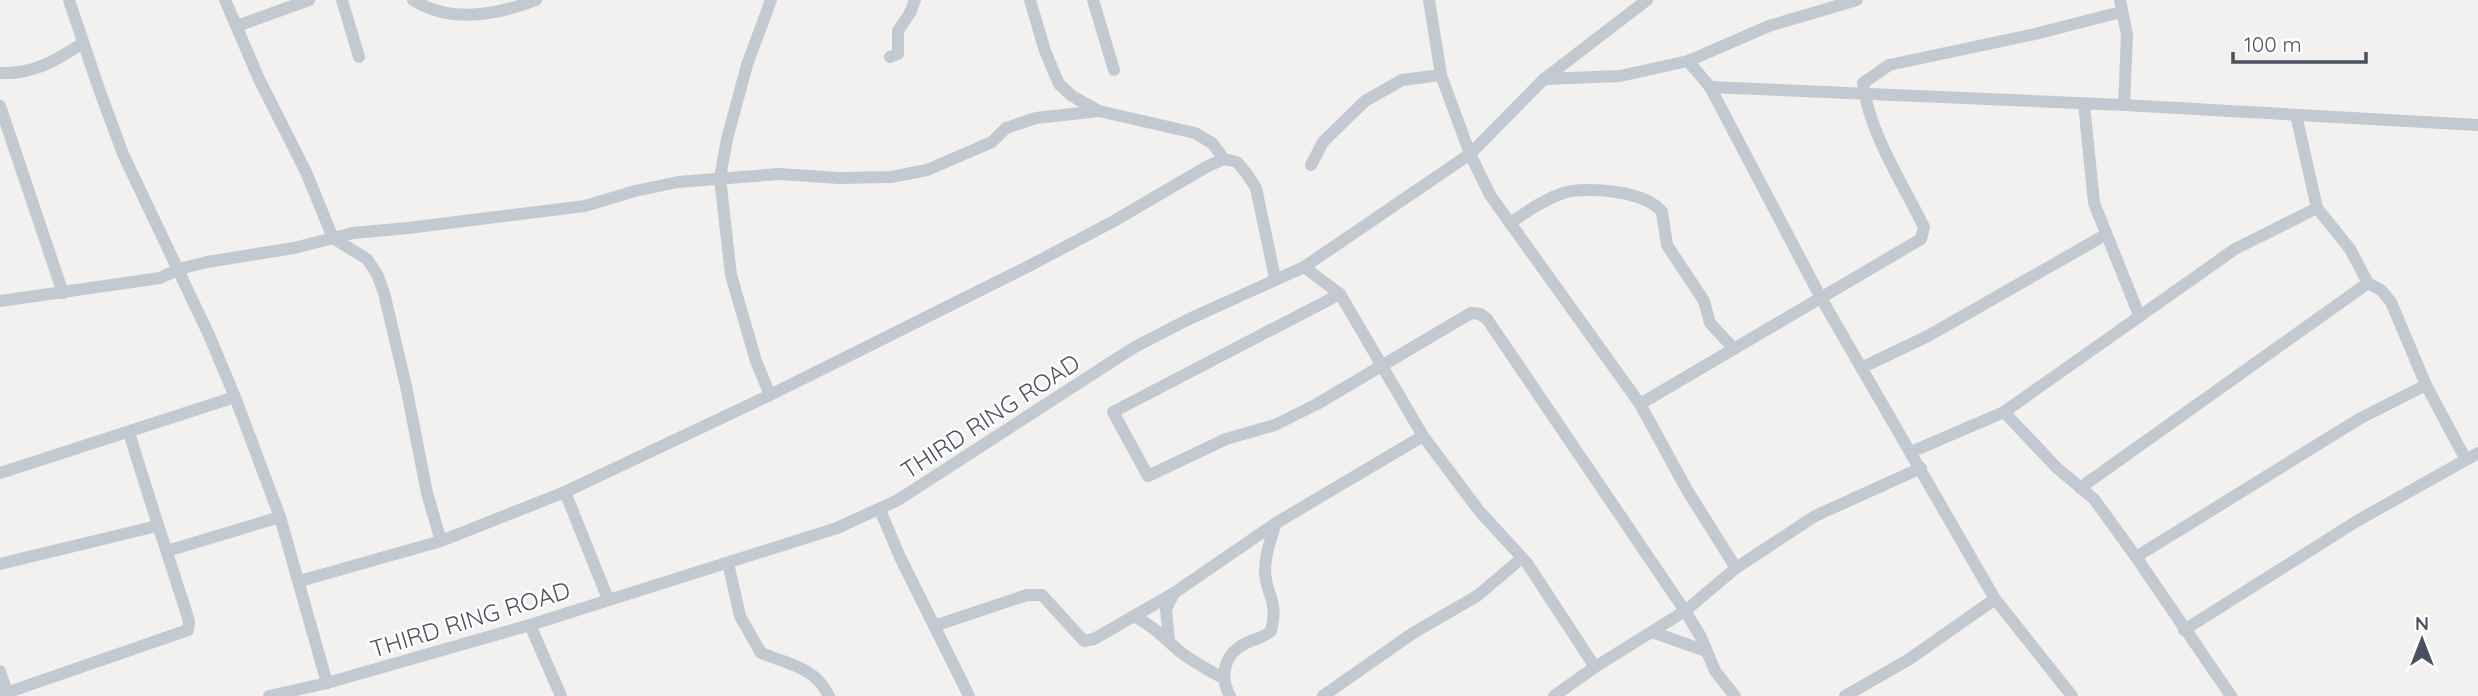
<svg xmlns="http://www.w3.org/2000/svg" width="2478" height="696" font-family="Quicksand,sans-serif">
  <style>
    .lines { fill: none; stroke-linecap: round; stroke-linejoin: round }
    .minor { stroke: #c2c9d1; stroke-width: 12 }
    .labels { text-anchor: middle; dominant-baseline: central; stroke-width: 5; stroke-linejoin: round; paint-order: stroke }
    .street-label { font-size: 24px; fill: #49515d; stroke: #fff }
  </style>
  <rect width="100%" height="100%" fill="#f3f1f0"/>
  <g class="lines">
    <g class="minor">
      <polyline points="69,0 99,89 123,154 209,335 235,397 280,517 327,683"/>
      <polyline points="225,0 259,79 306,172 333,238 367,259 377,274 384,293 406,386 427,493 441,541"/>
      <polyline points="342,0 359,57"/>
      <path d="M413,0C451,24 497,15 536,0"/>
      <polyline points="1030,0 1045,51 1059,84 1072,96 1099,111 1195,133 1212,143 1224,159 1237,162 1247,174 1256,188 1275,278"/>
      <polyline points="1093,0 1114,70"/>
      <polyline points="1429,0 1441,75 1470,154 1490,195 1640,404 1687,490 1736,568"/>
      <polyline points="2120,0 2127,35 2124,105 2478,125"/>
      <polyline points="237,26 309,0"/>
      <polyline points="890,57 898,54 898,31 910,13 915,0"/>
      <polyline points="1688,61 1769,26 1857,0"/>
      <path d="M0,73C32,75 57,60 83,43"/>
      <polyline points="1544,79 1620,76 1688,61 1710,87 1821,298 1995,599 2072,696"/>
      <polyline points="1710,87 2124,105"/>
      <polyline points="2084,104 2094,203 2139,315"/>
      <polyline points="0,106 63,293"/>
      <polyline points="1311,165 1323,142 1365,101 1402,80 1441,75"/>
      <polyline points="2317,208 2350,249 2368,283 2381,290 2391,302 2426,385 2466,460"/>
      <path d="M1510,223C1528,211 1543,200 1563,193C1587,186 1646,191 1662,212L1667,245L1704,301L1710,323L1734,349"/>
      <polyline points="1304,267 1340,294 1423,436 1480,512 1527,563 1595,667"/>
      <polyline points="1340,294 1113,412 1148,476 1226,439 1275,425 1317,404 1471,313 1480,314 1487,319 1685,611 1701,637 1715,671 1735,696"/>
      <polyline points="0,301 160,278 179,269 207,262 294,248 353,233 408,228 585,206 635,191 678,182 779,174 839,178 891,177 927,170 992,142 1006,128 1036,118 1099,111"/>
      <polyline points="1861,368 1928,336 2105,235"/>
      <polyline points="770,395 756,361 731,275 720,178 727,139 747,65 771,0"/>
      <path d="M1640,404L1921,239L1924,227C1902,182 1869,133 1863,83L1889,65L2035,34L2121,12"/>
      <polyline points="2004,412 2057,468 2094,499 2136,557 2231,696"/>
      <polyline points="1911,452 2004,412 2235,249 2317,208 2296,115"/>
      <polyline points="0,473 235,397"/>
      <polyline points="2080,488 2368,283"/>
      <polyline points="565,492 608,599"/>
      <polyline points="880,510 900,557 969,696"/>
      <polyline points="167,551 280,517"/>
      <polyline points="2136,557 2359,419 2426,385"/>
      <path d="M728,563L740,616L761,653C788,664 815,667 829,696"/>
      <polyline points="0,564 157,526"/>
      <polyline points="300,581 441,541 565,492 770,395 1027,267 1114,221 1208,166 1224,159"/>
      <path d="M1134,616C1154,627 1162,636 1179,651C1193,662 1208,670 1223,678"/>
      <polyline points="530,625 561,696"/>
      <polyline points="934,626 1027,595 1042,595 1084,641 1094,639 1174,593 1276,523 1423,436"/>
      <polyline points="2184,630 2357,521 2478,453"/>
      <polyline points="1652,632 1706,651"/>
      <polyline points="1169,641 1166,609 1174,593"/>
      <polyline points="0,671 7,693"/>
      <path d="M0,695L188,630L189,621C169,558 148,496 129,432"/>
      <polyline points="269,696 327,683 530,625 837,528 898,500 1133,348 1187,320 1304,267 1470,154 1544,79 1647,0"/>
      <path d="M1230,696C1219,676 1224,654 1246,643C1255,639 1263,638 1271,631C1279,600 1266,596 1265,571C1265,554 1271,539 1276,523"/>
      <polyline points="1323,696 1413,633 1477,596 1522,558"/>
      <polyline points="1554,696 1595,667 1685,611 1736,568 1815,516 1921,468"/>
      <polyline points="1845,696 1908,660 1995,599"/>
    </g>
  </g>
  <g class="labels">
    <g class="street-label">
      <text transform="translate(990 416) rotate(-33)">THIRD RING ROAD</text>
      <text transform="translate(470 619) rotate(-17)">THIRD RING ROAD</text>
    </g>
  </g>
  <g transform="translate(2422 640)" stroke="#ffffff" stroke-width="5" paint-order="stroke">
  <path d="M0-5L12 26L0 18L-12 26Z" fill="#49515d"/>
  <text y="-10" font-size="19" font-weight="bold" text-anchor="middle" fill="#49515d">N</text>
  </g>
  <path d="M2233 52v10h133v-10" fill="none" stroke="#49515d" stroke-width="3.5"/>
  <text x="2244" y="52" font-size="21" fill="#49515d" stroke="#ffffff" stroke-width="5" paint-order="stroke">100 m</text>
</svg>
